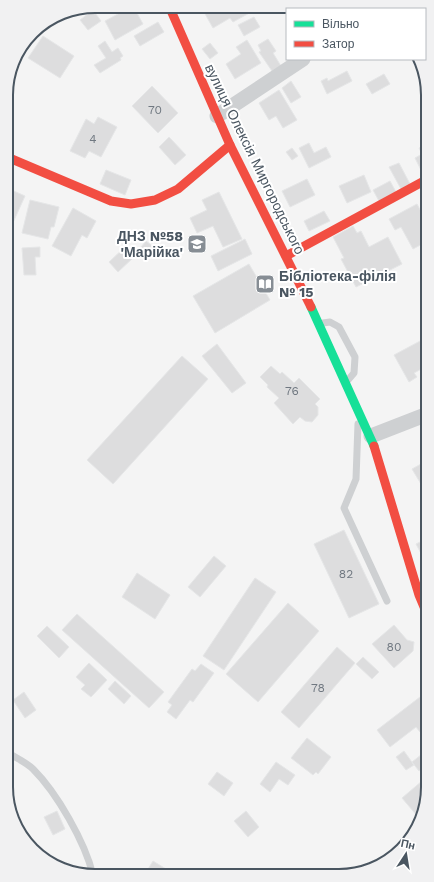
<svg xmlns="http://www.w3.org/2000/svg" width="434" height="882" font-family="'Work Sans',sans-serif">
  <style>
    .building { fill: #ddddde; stroke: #e5e6e7 }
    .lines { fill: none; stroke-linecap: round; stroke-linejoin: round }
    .lane { stroke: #ced0d2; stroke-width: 7 }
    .street { stroke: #ced0d2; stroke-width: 15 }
    .fast { stroke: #16e098; stroke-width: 9 }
    .jam { stroke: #f24e42; stroke-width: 9 }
    .labels { text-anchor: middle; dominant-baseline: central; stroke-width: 4; stroke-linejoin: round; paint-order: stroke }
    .number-label { font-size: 12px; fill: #707881 }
    .street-label { font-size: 14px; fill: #4a5661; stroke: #fff }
    .poi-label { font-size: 14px; font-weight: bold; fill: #4a5661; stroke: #fff; text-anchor: end }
    .rim { fill: none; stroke: #4a5661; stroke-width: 2 }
  </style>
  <rect width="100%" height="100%" fill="#f4f4f4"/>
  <g class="building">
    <polygon points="121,6 133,6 143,24 115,40 105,21 118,14 115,10"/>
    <polygon points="213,7 250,7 253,11 233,22 230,18 213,28 204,12"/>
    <polygon points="93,10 101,21 88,30 80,20"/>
    <polygon points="254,17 260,27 244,36 238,25"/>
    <polygon points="158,22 164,32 140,46 134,36"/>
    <polygon points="43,36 74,56 60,78 28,58"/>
    <polygon points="268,39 276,51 273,53 281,66 272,71 259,52 261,51 258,45"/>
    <polygon points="247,40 261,63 235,79 226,64 241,54 236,47"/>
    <polygon points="105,41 112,52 118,48 123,56 120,58 121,60 100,73 94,65 106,58 98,46"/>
    <polygon points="210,43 218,53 210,59 202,49"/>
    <polygon points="347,71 352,81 327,94 321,81 327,78 328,81"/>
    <polygon points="384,74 390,84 372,94 366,84"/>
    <polygon points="291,81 301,97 291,103 282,88"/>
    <polygon points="152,86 178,113 158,133 132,106"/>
    <polygon points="279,90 297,120 283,128 276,116 269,120 259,103"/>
    <polygon points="98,117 117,127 101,157 89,151 85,158 70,151 86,119 94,124"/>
    <polygon points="169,137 186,155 175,165 159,147"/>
    <polygon points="309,143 314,153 326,147 331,157 309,168 299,148"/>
    <polygon points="424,146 424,173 423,174 415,158 422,154 419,148"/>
    <polygon points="292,148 298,156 292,160 286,152"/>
    <polygon points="399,163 410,184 401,189 389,167"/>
    <polygon points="106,170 131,180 125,195 100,184"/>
    <polygon points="364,175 371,192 347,203 339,186"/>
    <polygon points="307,179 315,195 290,207 282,191"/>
    <polygon points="390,181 396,192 379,201 373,190"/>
    <polygon points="7,188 25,196 11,227 7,226"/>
    <polygon points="219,192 242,239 223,247 213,226 197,233 190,218 207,210 202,200"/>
    <polygon points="30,200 59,207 54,227 51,227 48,239 22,233"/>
    <polygon points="417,204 424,217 424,243 413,249 401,227 395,230 389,219"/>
    <polygon points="73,208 96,221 87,238 82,235 71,256 52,246"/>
    <polygon points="324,211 330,221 309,231 304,221"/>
    <polygon points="353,226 357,233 361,231 369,247 388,237 402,264 356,287 341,259 344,258 333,237"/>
    <polygon points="245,239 252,254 218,271 211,256"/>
    <polygon points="146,241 155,248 144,260 136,253"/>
    <polygon points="126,246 135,256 118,272 109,262"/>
    <polygon points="40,247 40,257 35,257 36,275 24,275 22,248"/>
    <polygon points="249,264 270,300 215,333 193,296"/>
    <polygon points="422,340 425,346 425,367 414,373 417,377 409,382 394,355"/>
    <polygon points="217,344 246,383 232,393 202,356"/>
    <polygon points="182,356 208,379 113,484 87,460"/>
    <polygon points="271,366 280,374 282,372 294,383 299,378 320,399 315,404 318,407 318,415 312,422 305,421 300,417 293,424 274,403 279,398 267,387 268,385 260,377"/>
    <polygon points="421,464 426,471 426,481 421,484 412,469"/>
    <polygon points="344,530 379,604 349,618 314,544"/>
    <polygon points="426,539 426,556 423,557 416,544"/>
    <polygon points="214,556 226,566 200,597 188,587"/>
    <polygon points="137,573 170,595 155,619 122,597"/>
    <polygon points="255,578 276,592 224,670 203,656"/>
    <polygon points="288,603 319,631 258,702 226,674"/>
    <polygon points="77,614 164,692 149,708 62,630"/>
    <polygon points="394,625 407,640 414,642 413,651 394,668 372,644"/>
    <polygon points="47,626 69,647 59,658 37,636"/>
    <polygon points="337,647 355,663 299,728 281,712"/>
    <polygon points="363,657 379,672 372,679 356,664"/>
    <polygon points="89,663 107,680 91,697 81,689 85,685 76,677"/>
    <polygon points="201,664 214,673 193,702 190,700 176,719 167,712 172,705 168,702 192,669 195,671"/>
    <polygon points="115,681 131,696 124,704 108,689"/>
    <polygon points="24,692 36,710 25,718 13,700"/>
    <polygon points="420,697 427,707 427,726 420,732 416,727 390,747 377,730"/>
    <polygon points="307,738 331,757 318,774 316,772 313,775 291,758"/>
    <polygon points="404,751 414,765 406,770 396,757"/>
    <polygon points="426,751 428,764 419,771 412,762"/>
    <polygon points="276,762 295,775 288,785 279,779 270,792 260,784"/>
    <polygon points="217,772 233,783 224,796 208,784"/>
    <polygon points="422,781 428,789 428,793 419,818 402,798"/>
    <polygon points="57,811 65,829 53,835 44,817"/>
    <polygon points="246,811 259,827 248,837 234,821"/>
    <polygon points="153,861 174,874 145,874"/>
  </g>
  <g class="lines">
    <g class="lane">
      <polyline points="323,323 330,322 339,327 355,357 354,373 348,380"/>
      <polyline points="358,424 356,479 344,508 387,601"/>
      <path d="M10,754C18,759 27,763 33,769C57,793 85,842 93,875"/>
    </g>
    <g class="street">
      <polyline points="217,116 303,59"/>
      <polyline points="371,436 425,415"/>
    </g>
    <polyline class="fast" points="311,307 374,446"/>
    <g class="jam">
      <polyline points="169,6 230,145 311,307"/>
      <polyline points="7,157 111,201 131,204 155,200 178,189 230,145"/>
      <polyline points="286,256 424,181"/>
      <polyline points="374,446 419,595 427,614"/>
    </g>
  </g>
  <defs>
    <g id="school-square" transform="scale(1)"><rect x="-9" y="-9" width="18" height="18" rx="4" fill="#868d94" stroke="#fff"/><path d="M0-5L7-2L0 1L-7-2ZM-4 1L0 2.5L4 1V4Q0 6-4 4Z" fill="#fff"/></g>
    <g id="library-square" transform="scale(1)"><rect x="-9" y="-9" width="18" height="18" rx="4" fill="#868d94" stroke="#fff"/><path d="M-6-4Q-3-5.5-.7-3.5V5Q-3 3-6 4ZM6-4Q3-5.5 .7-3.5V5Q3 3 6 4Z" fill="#fff"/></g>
  </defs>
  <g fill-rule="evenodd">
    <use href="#school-square" x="197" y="244"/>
    <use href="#library-square" x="265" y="284"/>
  </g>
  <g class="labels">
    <g class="number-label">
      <text x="155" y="110">70</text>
      <text x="93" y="139">4</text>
      <text x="292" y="391">76</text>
      <text x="346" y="574">82</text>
      <text x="394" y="647">80</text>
      <text x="318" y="688">78</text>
    </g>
    <g class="street-label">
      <text transform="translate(255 159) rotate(64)">вулиця Олексія Миргородського</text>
    </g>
    <g class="poi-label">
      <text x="183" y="236">ДНЗ №58<tspan x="183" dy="16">'Марійка'</tspan></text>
      <text x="279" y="276" text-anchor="start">Бібліотека-філія<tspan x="279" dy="16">№ 15</tspan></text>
    </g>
  </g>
  <path d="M0 0H434V882H0ZM95 13H339A82 82 0 0 1 421 95V787A82 82 0 0 1 339 869H95A82 82 0 0 1 13 787V95A82 82 0 0 1 95 13Z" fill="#f1f1f2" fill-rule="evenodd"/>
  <path class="rim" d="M95 13H339A82 82 0 0 1 421 95V787A82 82 0 0 1 339 869H95A82 82 0 0 1 13 787V95A82 82 0 0 1 95 13Z"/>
  <rect x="286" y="8" width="140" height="52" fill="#ffffff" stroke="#b7bbc0"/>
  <rect x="294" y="21" width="20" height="6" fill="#16e098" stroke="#b7bbc0"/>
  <text x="322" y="28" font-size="12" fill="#4a5661">Вільно</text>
  <rect x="294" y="41" width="20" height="6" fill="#f24e42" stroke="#b7bbc0"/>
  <text x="322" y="48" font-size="12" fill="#4a5661">Затор</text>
  <g transform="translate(406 854) rotate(12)" stroke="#ffffff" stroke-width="3" paint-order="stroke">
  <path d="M0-3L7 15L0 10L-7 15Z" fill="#4a5661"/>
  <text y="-6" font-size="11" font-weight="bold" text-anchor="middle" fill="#4a5661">Пн</text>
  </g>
</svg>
